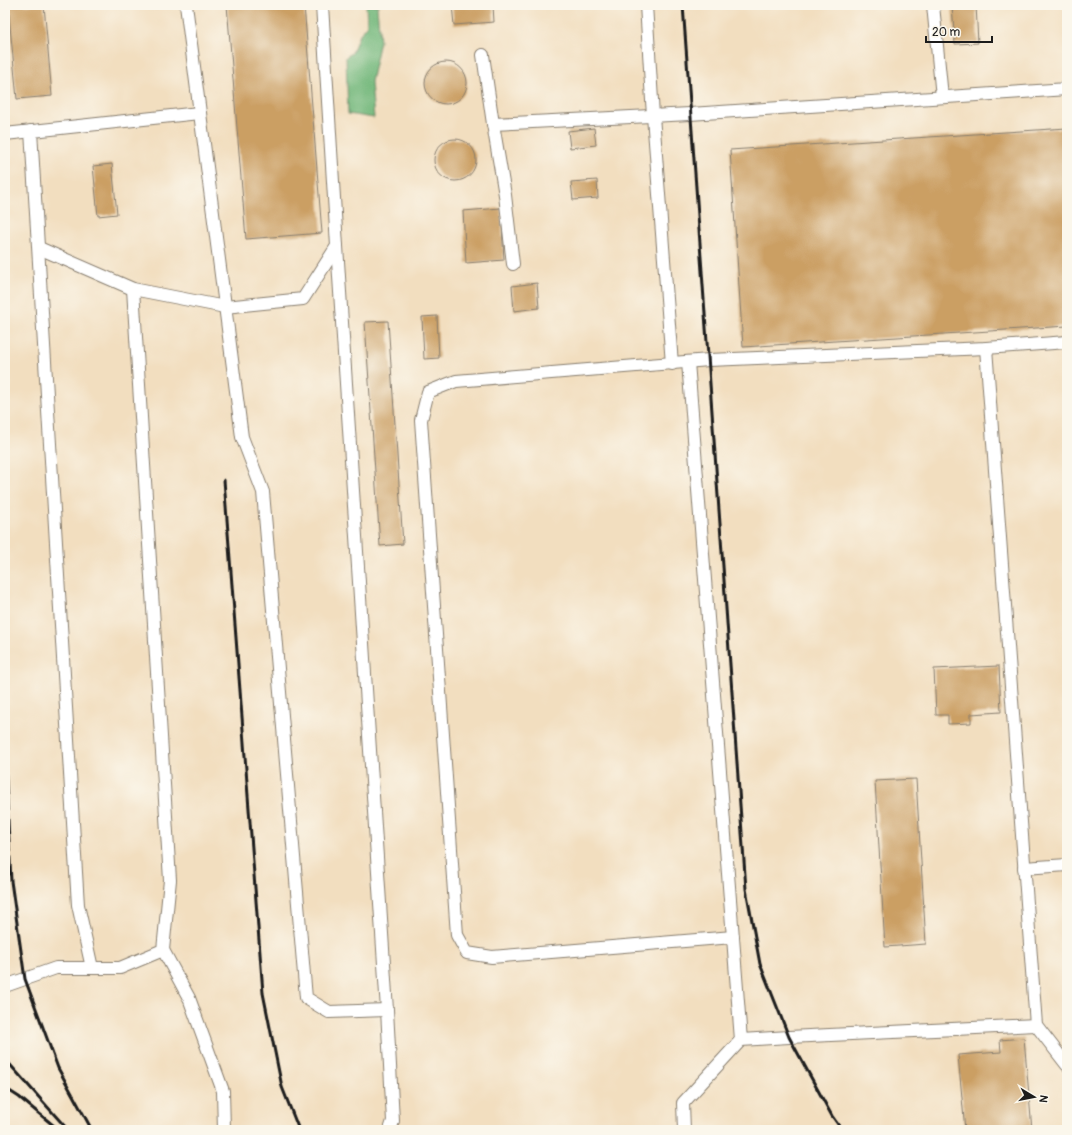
<svg xmlns="http://www.w3.org/2000/svg" width="1072" height="1135" font-family="Pangolin,sans-serif">
  <style>
    .forest { fill: #73b87b; stroke: #486a4c }
    .building { fill: #cb9f63 }
    .lines { fill: none; stroke-linecap: round; stroke-linejoin: round }
    .service-casing { stroke: #877d6e; stroke-width: 14 }
    .service { stroke: #fff; stroke-width: 12 }
    .rail { stroke: #1c1c1c; stroke-width: 3 }
  </style>
  <rect width="100%" height="100%" fill="#fbf7ec"/>
  <filter id="ink" filterUnits="userSpaceOnUse"><feTurbulence type="fractalNoise" baseFrequency=".025" numOctaves="2"/><feDisplacementMap in="SourceGraphic" scale="8" xChannelSelector="R" yChannelSelector="G"/><feConvolveMatrix kernelMatrix="1 2 1 2 8 2 1 2 1" color-interpolation-filters="sRGB"/></filter>
  <filter id="wash" filterUnits="userSpaceOnUse"><feTurbulence type="fractalNoise" baseFrequency=".012" numOctaves="4" result="noise"/><feDisplacementMap in="SourceGraphic" scale="16" xChannelSelector="R" yChannelSelector="G"/><feGaussianBlur stdDeviation="0.9" result="paint"/><feColorMatrix in="noise" values="0 0 0 0 0 0 0 0 0 0 0 0 0 0 0 0 0 1.4 0 .05"/><feComposite in="paint" operator="in"/></filter>
  <g filter="url(#wash)">
    <rect width="100%" height="100%" fill="#f2debf"/>
    <polygon class="forest" points="366,5 379,5 377,7 380,41 371,82 374,118 348,114 346,57 352,53 359,35 367,26"/>
    <g id="blocks">
      <g class="building">
        <polygon points="8,5 44,5 52,96 17,99"/>
        <polygon points="227,5 304,5 322,233 246,239"/>
        <polygon points="452,5 493,5 494,22 454,25"/>
        <polygon points="952,5 976,5 978,43 955,44"/>
        <circle cx="446" cy="83" r="21"/>
        <polygon points="594,128 596,145 570,148 568,131"/>
        <polygon points="1067,128 1067,326 743,347 730,150"/>
        <circle cx="455" cy="160" r="21"/>
        <polygon points="112,164 117,214 98,216 93,166"/>
        <polygon points="597,180 598,198 573,200 571,182"/>
        <polygon points="501,208 504,260 466,263 463,211"/>
        <polygon points="537,283 539,308 514,311 512,286"/>
        <polygon points="437,316 439,358 424,359 422,317"/>
        <polygon points="388,321 403,544 380,546 365,322"/>
        <polygon points="999,666 1001,712 971,714 971,723 948,724 948,715 936,715 934,669"/>
        <polygon points="916,779 926,944 885,947 875,781"/>
        <polygon points="1024,1038 1032,1130 965,1130 958,1055 1001,1052 1000,1040"/>
      </g>
    </g>
  </g>
  <g filter="url(#ink)">
    <use href="#blocks" fill-opacity="0" stroke="#877d6e" stroke-width="1"/>
    <g class="lines">
      <g class="service-casing">
        <g id="service">
          <polyline points="186,5 242,437 263,492 306,998 329,1012 387,1010"/>
          <polyline points="646,5 653,116 672,364"/>
          <polyline points="933,5 942,97"/>
          <polyline points="483,55 493,124 505,195 513,264"/>
          <polyline points="493,124 690,114 1067,89"/>
          <polyline points="31,131 78,905 92,968"/>
          <polyline points="5,134 199,113"/>
          <polyline points="337,246 387,1010 393,1121 390,1130"/>
          <polyline points="39,248 133,289 225,307 303,299 337,246 322,5"/>
          <polyline points="986,348 1036,1025 1067,1065"/>
          <polyline points="688,362 741,1040 789,1037 1036,1025"/>
          <polyline points="1024,868 1067,865"/>
          <polyline points="733,937 492,957 467,953 457,935 421,420 428,392 456,381 709,360 986,348 1067,342"/>
          <polyline points="163,950 189,998 223,1091 224,1130"/>
          <polyline points="5,986 56,968 120,968 163,950 170,880 133,289"/>
          <polyline points="684,1130 683,1103 741,1040"/>
        </g>
      </g>
      <use href="#service" class="service"/>
      <g class="rail">
        <polyline points="683,5 746,889 760,964 789,1037 832,1116 842,1130"/>
        <polyline points="224,480 263,993 282,1087 299,1130"/>
        <polyline points="5,763 11,881 25,979 58,1068 92,1130"/>
        <polyline points="5,1059 68,1130"/>
        <polyline points="5,1088 19,1097 59,1130"/>
      </g>
    </g>
  </g>
  <rect width="1072" height="1135" fill="none" stroke="#fbf7ec" stroke-width="20"/>
  <g transform="translate(1034 1097) rotate(100)" stroke="#fbf7ec" stroke-width="3" paint-order="stroke">
  <path d="M0-3L7 15L0 10L-7 15Z" fill="#1c1c1c"/>
  <text y="-6" font-size="11" font-weight="bold" text-anchor="middle" fill="#1c1c1c">N</text>
  </g>
  <path d="M926 36v6h66v-6" fill="none" stroke="#1c1c1c" stroke-width="2"/>
  <text x="932" y="36" font-size="12" fill="#1c1c1c" stroke="#fbf7ec" stroke-width="3" paint-order="stroke">20 m</text>
</svg>
